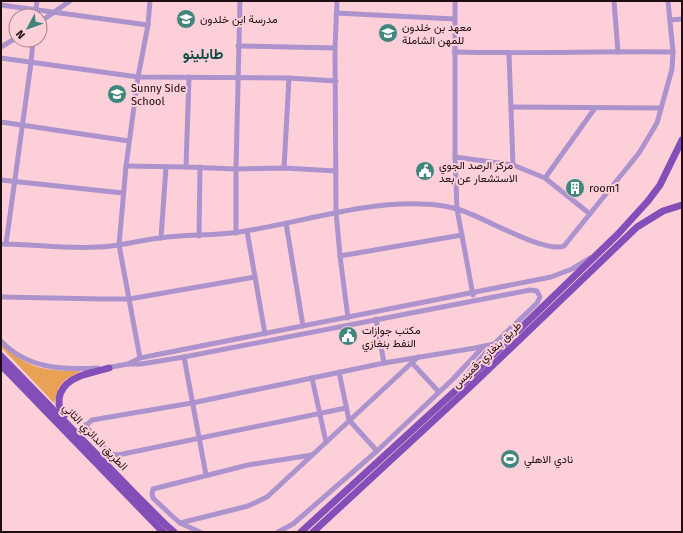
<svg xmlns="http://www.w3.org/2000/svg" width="683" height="533" font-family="'Fira Sans',Vazirmatn,sans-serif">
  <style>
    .green { fill: #e9a156 }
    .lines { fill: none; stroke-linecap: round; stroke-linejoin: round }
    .minor { stroke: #ad93cd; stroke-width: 5 }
    .major { stroke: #844eb9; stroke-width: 7 }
    .labels { text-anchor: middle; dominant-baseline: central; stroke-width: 4; stroke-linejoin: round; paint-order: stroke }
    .poi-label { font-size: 11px; fill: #1f0d11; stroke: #fdd0d9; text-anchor: start }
    .street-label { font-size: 11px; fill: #1f0d11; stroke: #fdd0d9 }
    .district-label { font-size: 15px; font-weight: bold; fill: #0e4b45; stroke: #fdd0d9 }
  </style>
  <rect width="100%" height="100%" fill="#fdd0d9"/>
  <path class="green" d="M1,343C27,369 45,371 81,371L66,379L59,387L54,403L1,347Z"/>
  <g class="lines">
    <g class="minor">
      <polyline points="337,1 335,48 336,212 340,256 348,318"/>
      <polyline points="455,1 455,157 457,209 473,295"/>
      <polyline points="614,1 618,52"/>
      <polyline points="1,5 148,25"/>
      <polyline points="336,13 455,19"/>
      <polyline points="35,16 37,1"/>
      <polyline points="670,20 682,19"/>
      <polyline points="40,22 70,1"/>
      <polyline points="238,46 335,48"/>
      <polyline points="1,47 16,38"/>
      <path d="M454,52C527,54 600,51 673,52"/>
      <polyline points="509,54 513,165"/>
      <polyline points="1,58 138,77 289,78 336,81"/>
      <polyline points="512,107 661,108"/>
      <polyline points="1,122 129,141"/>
      <polyline points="455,157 513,165 545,178 590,214"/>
      <polyline points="126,166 186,167 236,169 284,168 336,171"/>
      <polyline points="186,167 189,77"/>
      <polyline points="284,168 289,78"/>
      <polyline points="545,178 595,108"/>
      <polyline points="1,180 123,193"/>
      <polyline points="286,223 303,326"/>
      <polyline points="247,231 265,334"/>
      <polyline points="236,233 236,169 240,1"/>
      <polyline points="199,236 200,167"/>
      <polyline points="161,238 166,167"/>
      <path d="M1,244C33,244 65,249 98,247C119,247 139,240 160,238C186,234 213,236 239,232C300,223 359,202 421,204C433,204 446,206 457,209C481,215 543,254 564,246L639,153L657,123L672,69L673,52L668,1"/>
      <polyline points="6,244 31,63 33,40"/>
      <polyline points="340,256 462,235"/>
      <polyline points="1,297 103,299 129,299 255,277"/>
      <polyline points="376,319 384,363"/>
      <path d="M1,341C27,369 63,370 98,368"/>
      <polyline points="184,357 206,475"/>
      <polyline points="140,358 119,245 126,166 138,77 148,25 150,1"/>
      <polyline points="412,363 439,392"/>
      <polyline points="128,364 140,358 551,277 572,269 590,258"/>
      <path d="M106,368L128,364H141L184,357L530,290L537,291L540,297L537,303C511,329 482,352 462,382"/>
      <polyline points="339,372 349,420 377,451"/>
      <polyline points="312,378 326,442"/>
      <polyline points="85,425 107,451 111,454 118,455 346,408"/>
      <polyline points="77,434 92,420 192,403 384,363 475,348 494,344"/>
      <polyline points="180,523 248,506 267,497 418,357"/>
      <polyline points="200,532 180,523 171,515 153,498 152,494 153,489 248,465 312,455"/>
      <polyline points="278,532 293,524 377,451 453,379 483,347"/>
    </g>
    <g class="major">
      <polyline points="1,356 135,494 167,526 174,532"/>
      <polyline points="1,365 163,532"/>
      <path d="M64,416C53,400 61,384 78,377C87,373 99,371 109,368"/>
      <polyline points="301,532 467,380 618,234 648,201 660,185 682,140"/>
      <polyline points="313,532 471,386 637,227 663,211 682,205"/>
    </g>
  </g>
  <defs>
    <g id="school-disc" transform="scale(1)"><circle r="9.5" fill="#40867d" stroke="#fdd0d9"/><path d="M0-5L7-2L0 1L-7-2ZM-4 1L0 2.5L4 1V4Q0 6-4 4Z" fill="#fff"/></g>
    <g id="civic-disc" transform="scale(1)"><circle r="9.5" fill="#40867d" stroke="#fdd0d9"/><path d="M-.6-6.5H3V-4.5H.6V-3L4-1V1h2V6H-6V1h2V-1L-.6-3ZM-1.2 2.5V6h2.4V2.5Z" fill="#fff"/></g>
    <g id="building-disc" transform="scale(1)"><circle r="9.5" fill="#40867d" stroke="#fdd0d9"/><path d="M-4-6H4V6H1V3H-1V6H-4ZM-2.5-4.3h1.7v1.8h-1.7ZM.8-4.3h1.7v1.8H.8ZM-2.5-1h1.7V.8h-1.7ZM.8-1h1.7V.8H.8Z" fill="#fff"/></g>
    <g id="stadium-disc" transform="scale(1)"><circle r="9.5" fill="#40867d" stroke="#fdd0d9"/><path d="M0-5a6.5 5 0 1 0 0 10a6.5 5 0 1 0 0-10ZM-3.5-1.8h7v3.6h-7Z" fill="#fff"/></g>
  </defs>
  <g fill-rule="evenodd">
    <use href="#school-disc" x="186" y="19"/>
    <use href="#school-disc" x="388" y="33"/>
    <use href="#school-disc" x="117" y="94"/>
    <use href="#civic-disc" x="425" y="171"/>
    <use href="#building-disc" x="575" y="188"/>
    <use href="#civic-disc" x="348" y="336"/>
    <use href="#stadium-disc" x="510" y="459"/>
  </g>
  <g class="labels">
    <g class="poi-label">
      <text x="200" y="19">مدرسة ابن خلدون</text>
      <text x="402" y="27">معهد بن خلدون<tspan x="402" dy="13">للمهن الشاملة</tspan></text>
      <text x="131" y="88">Sunny Side<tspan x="131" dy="13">School</tspan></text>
      <text x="439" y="165">مركز الرصد الجوي<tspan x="439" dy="13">الاستشعار عن بعد</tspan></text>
      <text x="589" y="188">room1</text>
      <text x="362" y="330">مكتب جوازات<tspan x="362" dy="13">النفط بنغازي</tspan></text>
      <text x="524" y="459">نادي الاهلي</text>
    </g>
    <g class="street-label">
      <text transform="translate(487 355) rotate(-44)">طريق بنغازي-قمينس</text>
      <text transform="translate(95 437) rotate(46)">الطريق الدائري الثاني</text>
    </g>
    <g class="district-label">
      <text x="203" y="54">طابلينو</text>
    </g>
  </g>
  <rect width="683" height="533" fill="none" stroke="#1f0d11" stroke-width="4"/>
  <g transform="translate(28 28) rotate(229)"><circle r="19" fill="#fdd0d9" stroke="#a48289"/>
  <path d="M0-3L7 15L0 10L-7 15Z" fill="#40867d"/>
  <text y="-6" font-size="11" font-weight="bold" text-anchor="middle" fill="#1f0d11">N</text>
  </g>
</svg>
